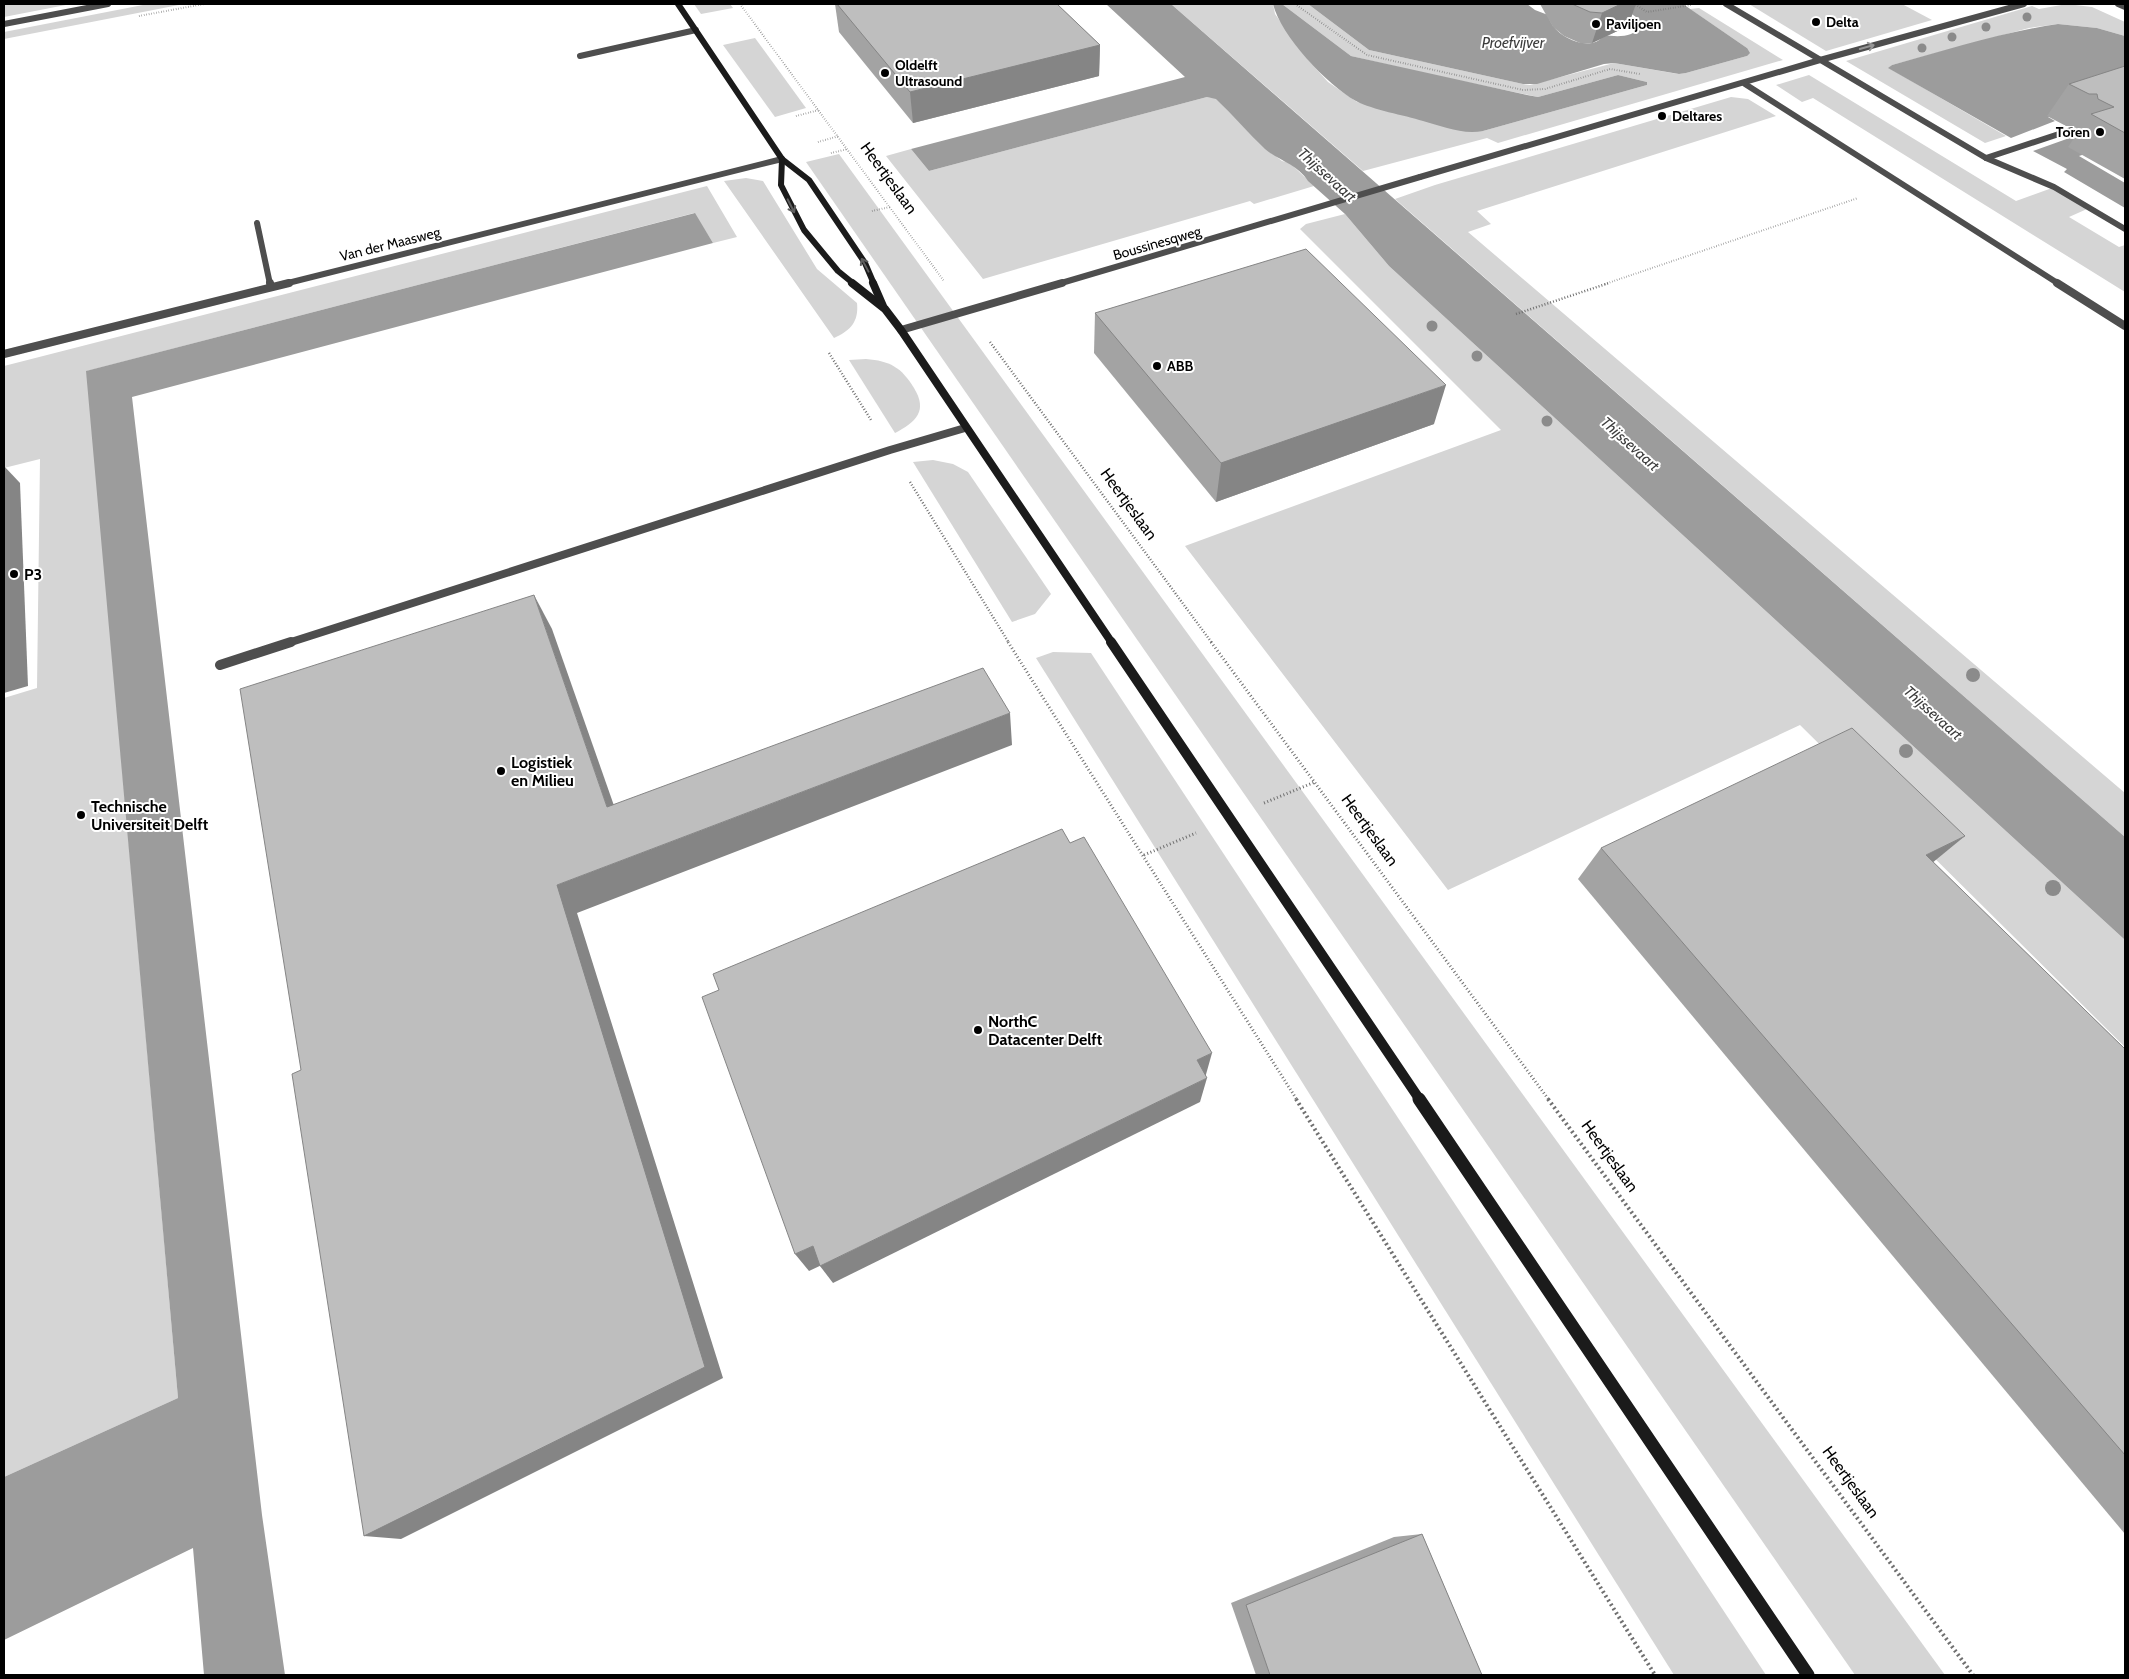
<svg xmlns="http://www.w3.org/2000/svg" width="2129" height="1679" font-family="Cabin,sans-serif">
  <style>
    .green { fill: #d5d5d5 }
    .water { fill: #9c9c9c }
    .lines { fill: none; stroke-linecap: round; stroke-linejoin: round }
    .path-far3 { stroke: #707070; stroke-width: 2; stroke-dasharray: 0.5 2; stroke-linecap: butt }
    .path-far2 { stroke: #707070; stroke-width: 2.5; stroke-dasharray: 1 2; stroke-linecap: butt }
    .path-far1 { stroke: #707070; stroke-width: 3; stroke-dasharray: 1 2.5; stroke-linecap: butt }
    .path { stroke: #707070; stroke-width: 4; stroke-dasharray: 2 3; stroke-linecap: butt }
    .lane-far2 { stroke: #4e4e4e; stroke-width: 6 }
    .lane-far1 { stroke: #4e4e4e; stroke-width: 8 }
    .lane { stroke: #4e4e4e; stroke-width: 10 }
    .street-far1 { stroke: #4e4e4e; stroke-width: 6 }
    .street { stroke: #4e4e4e; stroke-width: 8 }
    .secondary-far3 { stroke: #1b1b1b; stroke-width: 6 }
    .secondary-far2 { stroke: #1b1b1b; stroke-width: 8 }
    .secondary-far1 { stroke: #1b1b1b; stroke-width: 10 }
    .secondary { stroke: #1b1b1b; stroke-width: 13 }
    .tree { fill: #8b8b8b }
    .wall { fill: #a3a3a3 }
    .shaded-wall { fill: #858585 }
    .building { fill: #bebebe; stroke: #858585 }
    .oneway { stroke: #959595 }
    .oneway2 { stroke: #5f5f5f }
    .poi-dot { fill: #000; stroke: #fff; stroke-width: 2 }
    .labels { text-anchor: middle; dominant-baseline: central; stroke-width: 4; stroke-linejoin: round; paint-order: stroke }
    .far-poi-label { font-size: 14px; font-weight: bold; fill: #000; stroke: #fff; text-anchor: start }
    .far-street-label { font-size: 14px; fill: #000; stroke: #fff }
    .far-water-label { font-size: 15px; font-style: italic; fill: #3d3d3d; stroke: #fff }
    .street-label { font-size: 16px; fill: #000; stroke: #fff }
    .poi-label { font-size: 16px; font-weight: bold; fill: #000; stroke: #fff; text-anchor: start }
  </style>
  <rect width="100%" height="100%" fill="#fff"/>
  <g class="green">
    <polygon points="4,4 71,4 4,17"/>
    <polygon points="148,4 184,4 4,39 4,32"/>
    <polygon points="694,4 730,4 733,8 701,14"/>
    <polygon points="1171,4 1273,4 1275,14 1309,61 1328,82 1357,102 1483,131 1647,85 1647,82 1618,75 1538,97 1428,74 1351,56 1282,4 1308,4 1369,50 1523,84 1530,85 1614,63 1678,74 1686,73 1747,56 1747,48 1690,9 1699,8 1783,60 1498,143 1487,138 1363,171"/>
    <polygon points="1749,4 1902,4 1932,20 1826,51"/>
    <polygon points="2067,4 2092,7 2125,22 2125,36 2097,28 2058,24 2029,28 1892,65 1889,68 2006,136 1985,143 1846,61 2032,6 2039,9"/>
    <polygon points="755,38 806,108 775,117 723,45"/>
    <polygon points="1809,75 2016,201 2052,188 2087,209 2069,217 2119,247 2125,245 2125,292 1813,98 1802,102 1776,85"/>
    <polygon points="1207,97 1216,98 1264,147 1282,161 1290,163 1314,186 1254,204 1250,201 983,279 886,156 911,149 929,171"/>
    <polygon points="1731,97 1748,99 1776,116 1477,211 1491,224 1468,232 2125,793 2125,837 1395,199 1435,185"/>
    <polygon points="839,154 1945,1675 1855,1675 806,162"/>
    <path d="M746,178L763,181L817,269L857,303C859,322 850,331 834,338L724,181Z"/>
    <polygon points="707,186 737,237 713,243 694,213 87,371 178,1398 4,1477 4,698 37,688 40,459 4,468 4,366"/>
    <polygon points="1345,214 1389,266 2125,940 2125,1047 1800,725 1448,890 1185,546 1501,430 1300,229 1306,224"/>
    <path d="M866,359C890,361 901,367 914,388C928,411 916,422 895,433L849,360Z"/>
    <polygon points="933,460 953,464 968,472 1051,594 1035,614 1012,622 913,462"/>
    <polygon points="1053,652 1091,653 1766,1675 1674,1675 1036,658"/>
  </g>
  <g class="water">
    <path d="M1106,4H1171L2125,837V940L1389,266L1345,214L1308,181C1297,164 1279,161 1265,149C1248,133 1233,115 1216,99L1207,97L929,171L911,149L1185,77Z"/>
    <path d="M1273,4H1282L1351,56L1527,95L1538,97L1618,75L1647,82V85L1483,131C1462,135 1442,126 1423,121C1404,115 1373,110 1356,101C1327,85 1281,36 1273,4Z"/>
    <path d="M1308,4H1527L1535,10L1548,15C1549,19 1551,23 1553,26C1563,40 1593,52 1604,35C1617,37 1634,38 1641,25L1636,17L1617,4H1683L1747,48L1750,53L1747,56L1686,73L1679,74L1614,63L1604,64L1537,84H1523L1369,50Z"/>
    <path d="M2058,24L2097,28L2125,36V98L2048,117L2055,121L2011,138L1888,68L1892,65C1947,50 2002,32 2058,24Z"/>
    <polygon points="2075,136 2097,150 2079,156 2125,183 2125,208 2064,172 2067,169 2033,151"/>
    <polygon points="695,213 713,243 132,397 262,1515 285,1675 204,1675 193,1548 4,1640 4,1477 178,1398 86,371"/>
  </g>
  <g class="lines">
    <g class="path-far3">
      <polyline points="740,4 944,281"/>
      <polyline points="1295,4 1367,55 1523,90 1545,89 1610,69 1640,74"/>
      <polyline points="1633,6 1636,5 1647,12 1691,5"/>
      <polyline points="139,16 204,4"/>
      <polyline points="796,116 819,110"/>
      <polyline points="818,142 839,136"/>
      <polyline points="831,153 848,149"/>
      <polyline points="872,211 890,207"/>
      <polyline points="1605,284 1858,198"/>
    </g>
    <g class="path-far2">
      <polyline points="1516,314 1609,283"/>
      <polyline points="990,342 1212,643"/>
      <polyline points="829,353 871,420"/>
      <polyline points="910,482 1009,643"/>
    </g>
    <g class="path-far1">
      <polyline points="1008,642 1297,1100"/>
      <polyline points="1211,642 1549,1100"/>
      <polyline points="1264,803 1315,782"/>
      <polyline points="1144,855 1196,833"/>
    </g>
    <g class="path">
      <polyline points="1296,1099 1655,1675"/>
      <polyline points="1548,1099 1973,1675"/>
    </g>
    <g class="lane-far2">
      <polyline points="1726,4 1986,158 2054,187 2125,229"/>
      <polyline points="2118,4 2125,7"/>
      <polyline points="4,24 108,4"/>
      <polyline points="580,56 696,30"/>
      <polyline points="1745,84 2059,284"/>
      <polyline points="1986,158 2071,130"/>
      <polyline points="1420,177 1820,60 2024,4"/>
      <polyline points="257,223 270,284"/>
    </g>
    <g class="lane-far1">
      <polyline points="270,283 271,287"/>
      <polyline points="2057,283 2125,326"/>
      <polyline points="288,643 890,450 965,428"/>
    </g>
    <polyline class="lane" points="220,665 291,642"/>
    <g class="street-far1">
      <polyline points="284,284 782,159"/>
      <polyline points="1058,284 1420,177"/>
    </g>
    <g class="street">
      <polyline points="901,330 1062,283"/>
      <polyline points="4,354 289,283"/>
    </g>
    <g class="secondary-far3">
      <polyline points="678,4 782,159 809,180 865,263 874,284"/>
      <polyline points="782,159 781,185 804,230 838,271 854,284"/>
    </g>
    <g class="secondary-far2">
      <polyline points="852,283 885,309 901,330 1112,643"/>
      <polyline points="873,283 883,306"/>
    </g>
    <polyline class="secondary-far1" points="1111,642 1420,1100"/>
    <polyline class="secondary" points="1419,1099 1808,1675"/>
  </g>
  <g class="tree">
    <circle cx="2027" cy="17" r="4.5"/>
    <circle cx="1986" cy="27" r="4.5"/>
    <circle cx="1952" cy="37" r="4.5"/>
    <circle cx="1922" cy="48" r="4.5"/>
    <circle cx="1432" cy="326" r="5.5"/>
    <circle cx="1477" cy="356" r="5.5"/>
    <circle cx="1547" cy="421" r="5.5"/>
    <circle cx="1973" cy="675" r="7"/>
    <circle cx="1906" cy="751" r="7"/>
    <circle cx="2053" cy="888" r="8"/>
  </g>
  <g class="wall">
    <polygon points="835,4 1057,4 1100,45 1099,76 913,123 839,32"/>
    <polygon points="1540,4 1636,4 1628,26 1592,43 1580,43 1564,36 1553,27"/>
    <polygon points="2125,66 2125,179 2068,147 2078,132 2076,131 2074,126 2066,126 2047,116 2069,84"/>
    <polygon points="1095,313 1434,424 1216,502 1094,353"/>
    <polygon points="1601,848 1933,862 2125,1049 2125,1534 1578,879"/>
    <polygon points="1422,1534 1482,1675 1256,1675 1231,1603 1394,1537"/>
  </g>
  <g class="shaded-wall">
    <polygon points="1621,4 1636,4 1628,26 1592,43 1602,13"/>
    <polygon points="1100,45 1099,76 913,123 910,92"/>
    <polygon points="1446,385 1434,424 1216,502 1221,463"/>
    <polygon points="4,466 20,483 28,686 4,693"/>
    <polygon points="534,595 552,629 625,837 607,807"/>
    <polygon points="1010,713 1012,745 577,913 723,1378 401,1539 364,1536 557,885"/>
    <polygon points="1965,836 1926,868 1926,855"/>
    <polygon points="1212,1053 1205,1078 1197,1060"/>
    <polygon points="1207,1078 1200,1102 833,1283 820,1266"/>
    <polygon points="813,1246 826,1263 809,1271 795,1254"/>
  </g>
  <g class="building">
    <polygon points="837,4 1057,4 1100,45 910,92"/>
    <polygon points="1572,4 1621,4 1602,13 1590,12"/>
    <polygon points="2125,66 2125,133 2091,114 2114,107 2098,99 2097,94 2089,94 2069,84"/>
    <polygon points="1306,249 1446,385 1221,463 1095,313"/>
    <polygon points="534,595 607,807 983,668 1010,713 557,885 705,1367 364,1536 292,1074 301,1070 240,689"/>
    <polygon points="1852,728 1965,836 1926,855 2125,1049 2125,1455 1601,848"/>
    <polygon points="1062,829 1070,843 1084,837 1212,1053 1197,1060 1207,1078 820,1266 813,1246 795,1254 702,997 719,990 713,974"/>
    <polygon points="1422,1534 1482,1675 1270,1675 1246,1605"/>
  </g>
  <defs><path id="oneway-shaft" d="M-6 0H5M1.5-3L5.5 0L1.5 3" fill="none" stroke-width="1.6" stroke-linecap="round" stroke-linejoin="round" transform="scale(1.25)"/></defs>
  <use class="oneway" href="#oneway-shaft" transform="translate(1867 47) rotate(-16)"/>
  <g class="oneway2">
    <use href="#oneway-shaft" transform="translate(791 206) rotate(63)"/>
    <use href="#oneway-shaft" transform="translate(865 265) rotate(-118)"/>
  </g>
  <g class="poi-dot">
    <circle cx="1816" cy="22" r="5"/>
    <circle cx="1596" cy="24" r="5"/>
    <circle cx="885" cy="73" r="5"/>
    <circle cx="1662" cy="116" r="5"/>
    <circle cx="2100" cy="132" r="5"/>
    <circle cx="1157" cy="366" r="5"/>
    <circle cx="14" cy="574" r="5"/>
    <circle cx="501" cy="771" r="5"/>
    <circle cx="81" cy="815" r="5"/>
    <circle cx="978" cy="1030" r="5"/>
  </g>
  <g class="labels">
    <g class="far-poi-label">
      <text x="1826" y="22">Delta</text>
      <text x="1606" y="24">Paviljoen</text>
      <text x="895" y="65">Oldelft<tspan x="895" dy="16">Ultrasound</tspan></text>
      <text x="1672" y="116">Deltares</text>
      <text x="2090" y="132" text-anchor="end">Toren</text>
      <text x="1167" y="366">ABB</text>
    </g>
    <g class="far-street-label">
      <text transform="translate(1157 243) rotate(-16)">Boussinesqweg</text>
      <text transform="translate(390 244) rotate(-14)">Van der Maasweg</text>
    </g>
    <g class="far-water-label">
      <text x="1513" y="43">Proefvijver</text>
      <text transform="translate(1327 175) rotate(42)">Thijssevaart</text>
      <text transform="translate(1630 444) rotate(42)">Thijssevaart</text>
      <text transform="translate(1933 713) rotate(42)">Thijssevaart</text>
    </g>
    <g class="street-label">
      <text transform="translate(889 178) rotate(54)">Heertjeslaan</text>
      <text transform="translate(1129 504) rotate(54)">Heertjeslaan</text>
      <text transform="translate(1370 830) rotate(54)">Heertjeslaan</text>
      <text transform="translate(1610 1156) rotate(54)">Heertjeslaan</text>
      <text transform="translate(1851 1482) rotate(54)">Heertjeslaan</text>
    </g>
    <g class="poi-label">
      <text x="24" y="574">P3</text>
      <text x="511" y="762">Logistiek<tspan x="511" dy="18">en Milieu</tspan></text>
      <text x="91" y="806">Technische<tspan x="91" dy="18">Universiteit Delft</tspan></text>
      <text x="988" y="1021">NorthC<tspan x="988" dy="18">Datacenter Delft</tspan></text>
    </g>
  </g>
  <rect width="2129" height="1679" fill="none" stroke="#000000" stroke-width="10"/>
</svg>
